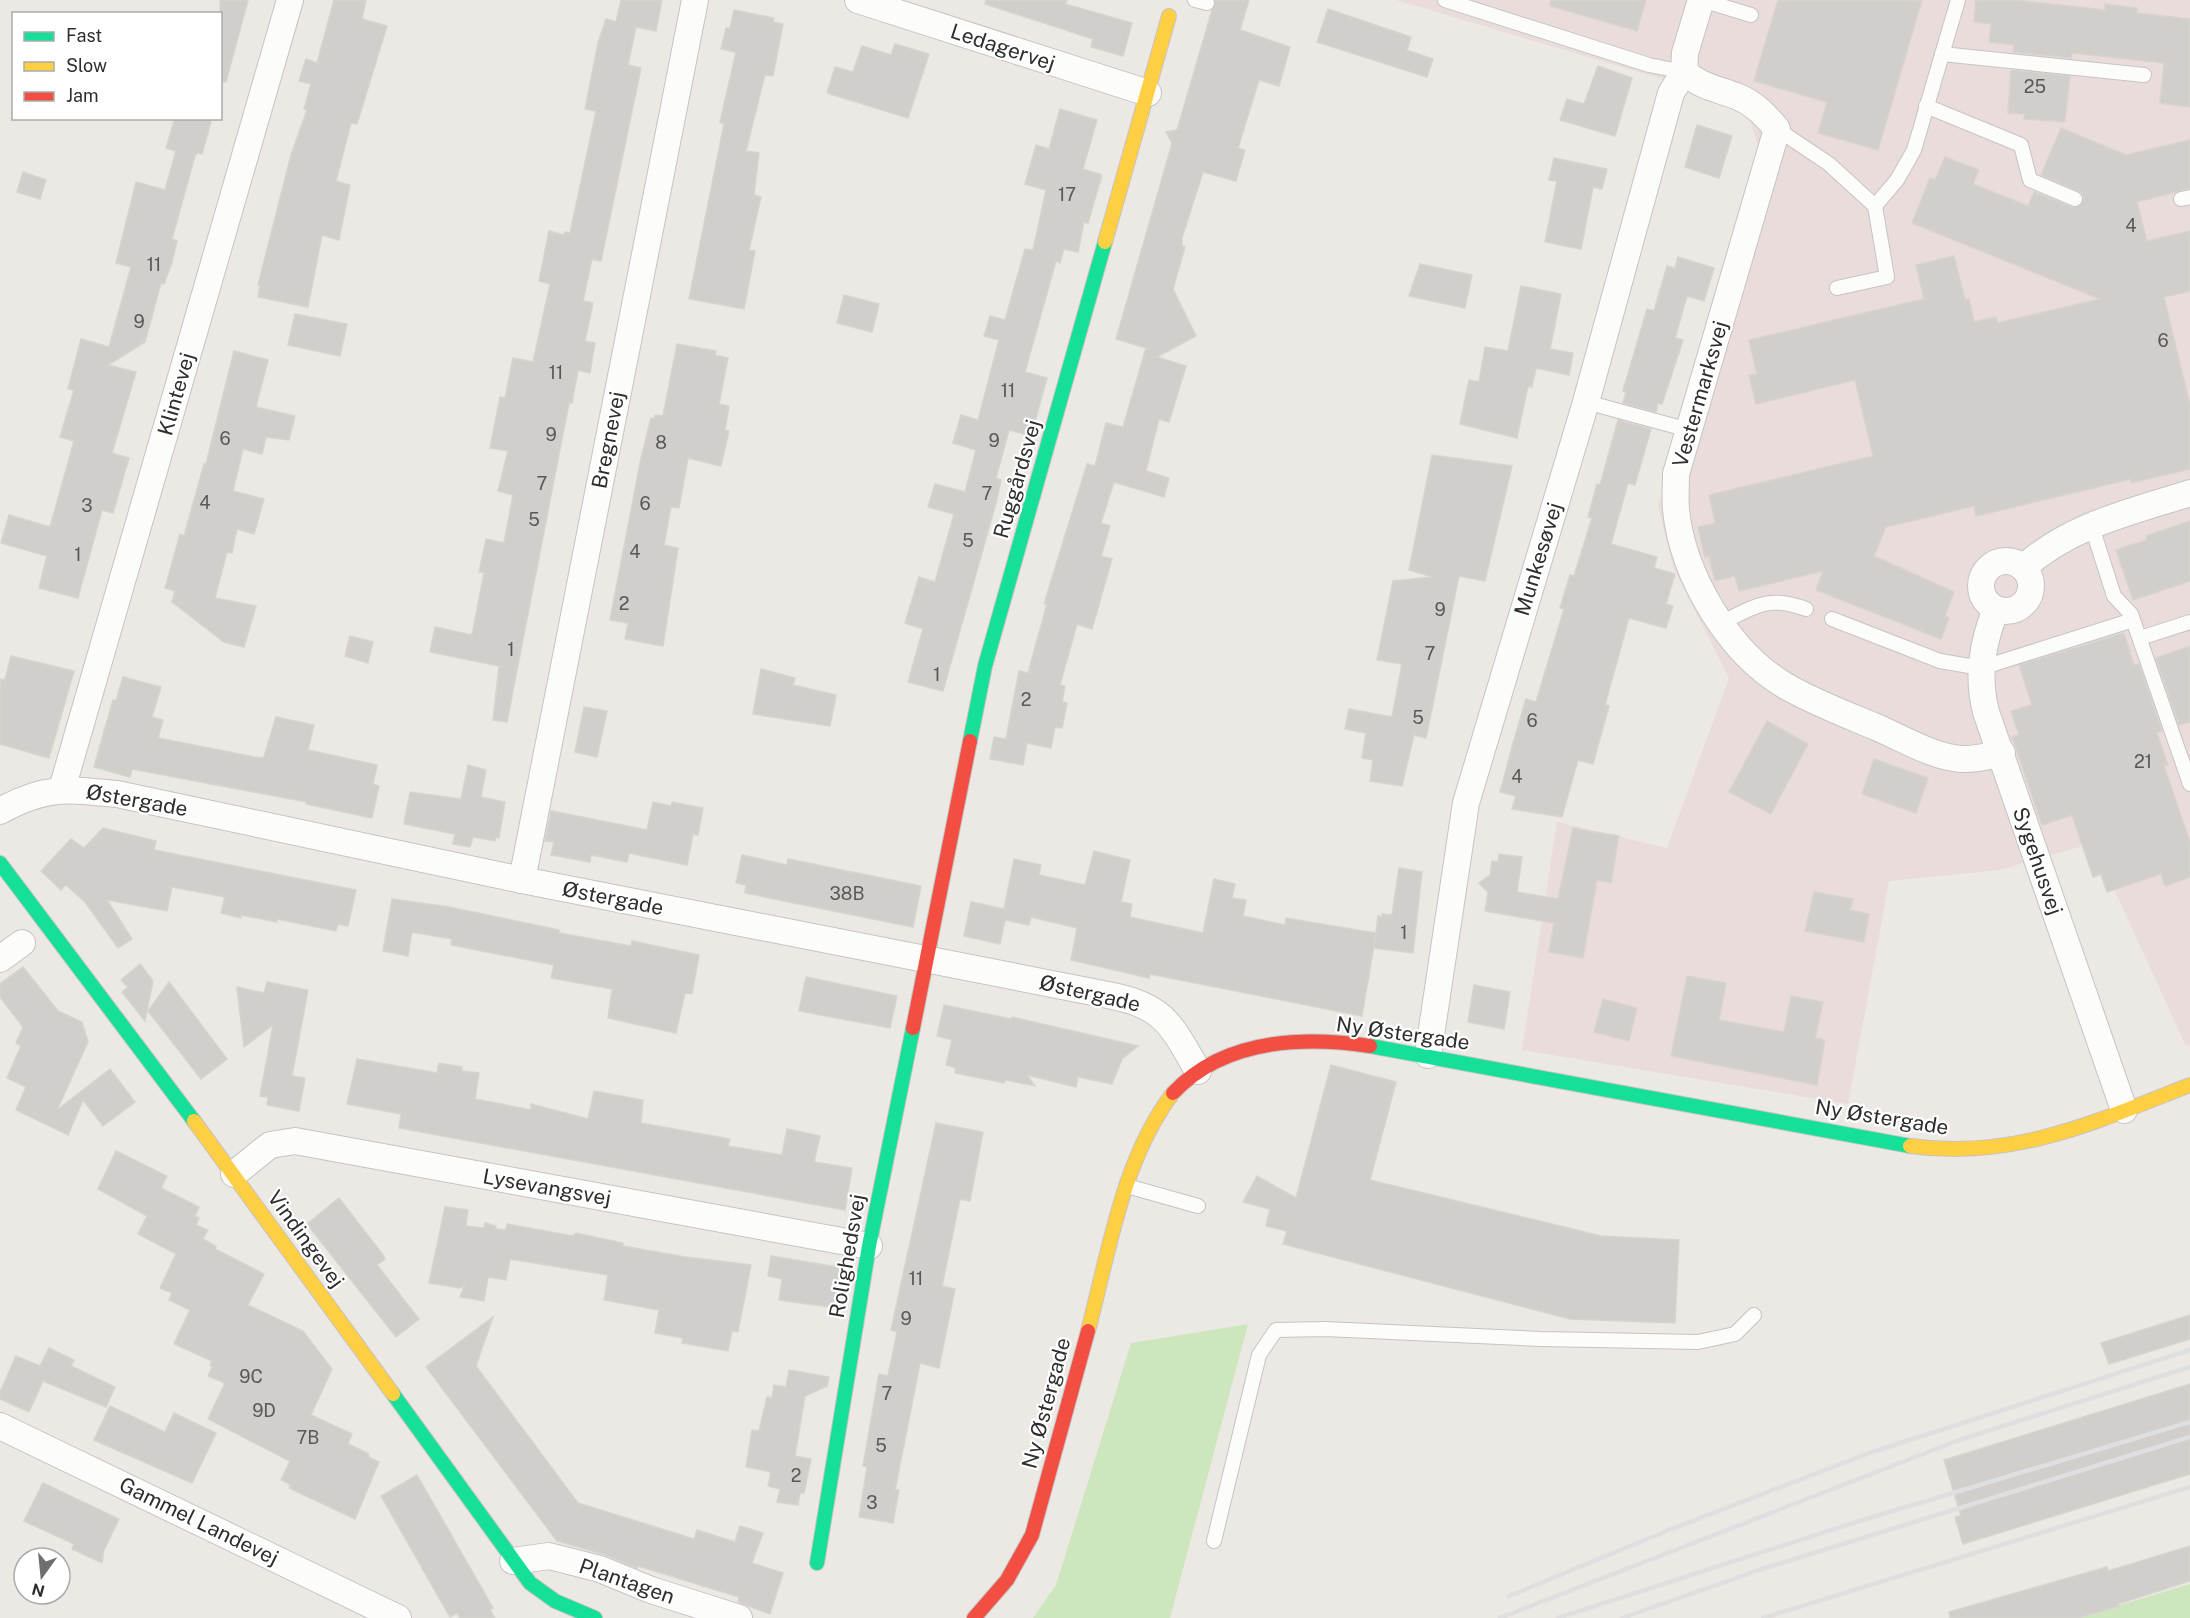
<svg xmlns="http://www.w3.org/2000/svg" width="2190" height="1618" font-family="'Public Sans',sans-serif">
  <style>
    .medical { fill: #e9dcdb }
    .green { fill: #cee6be }
    .building { fill: #d1cecb; stroke: #d7d4d0; stroke-width: 1.5 }
    .lines { fill: none; stroke-linecap: round; stroke-linejoin: round }
    .lane-casing { stroke: #c5c4c5; stroke-width: 16 }
    .street-casing { stroke: #c5c4c5; stroke-width: 28 }
    .fast-casing { stroke: #c5c4c5; stroke-width: 16 }
    .slow-casing { stroke: #c5c4c5; stroke-width: 16 }
    .jam-casing { stroke: #c5c4c5; stroke-width: 16 }
    .lane { stroke: #fcfcfb; stroke-width: 14 }
    .street { stroke: #fcfcfb; stroke-width: 26 }
    .fast { stroke: #16e098; stroke-width: 14 }
    .slow { stroke: #ffcf43; stroke-width: 14 }
    .jam { stroke: #f24e42; stroke-width: 14 }
    .rail { stroke: #dfdfe1; stroke-width: 4.5 }
    .labels { text-anchor: middle; dominant-baseline: central; stroke-width: 4.5; stroke-linejoin: round; paint-order: stroke }
    .number-label { font-size: 18px; fill: #585857 }
    .street-label { font-size: 21px; fill: #2e2e2e; stroke: #fff }
  </style>
  <rect width="100%" height="100%" fill="#ece8e4"/>
  <polygon class="medical" points="1396,0 2190,0 2190,1045 2186,1046 2093,843 1999,870 1889,881 1848,1104 1522,1050 1557,822 1667,848 1729,678 1673,567 1658,505 1759,148 1744,103"/>
  <g class="green">
    <polygon points="1248,1324 1170,1618 1033,1618 1056,1585 1131,1343"/>
    <polygon points="2190,1584 2190,1618 2077,1618"/>
  </g>
  <g class="building">
    <polygon points="220,0 248,0 226,82 220,81"/>
    <polygon points="334,0 366,0 362,19 387,26 357,124 351,123 336,181 350,185 339,240 322,235 308,307 258,297 260,285 258,285 291,155 307,110 304,109 311,84 299,81 306,59 317,63"/>
    <polygon points="621,0 662,0 656,31 636,27 628,65 641,68 601,261 592,259 583,301 593,303 585,341 595,343 590,373 578,370 572,403 569,403 507,722 493,720 499,666 430,652 435,627 472,635 484,573 479,572 486,539 504,543 513,495 498,491 508,451 490,448 500,397 505,398 513,358 533,362 550,284 539,281 549,231 564,235 565,232 570,233 596,111 585,109 598,43 606,19 616,22"/>
    <polygon points="986,0 1067,0 1065,4 1132,23 1123,56 1091,47 1093,39 985,4"/>
    <polygon points="1215,0 1249,0 1240,30 1290,47 1279,86 1259,80 1238,148 1245,150 1236,181 1203,172 1182,238 1182,246 1185,247 1173,289 1196,336 1157,357 1186,366 1169,422 1159,419 1146,471 1169,478 1164,497 1114,482 1101,523 1110,526 1101,556 1112,559 1092,629 1077,624 1060,685 1065,686 1062,702 1067,703 1062,728 1055,727 1051,748 1027,743 1023,765 990,759 994,737 1006,739 1019,671 1028,673 1047,604 1044,604 1087,464 1095,466 1106,423 1123,427 1146,348 1116,339 1167,161 1172,143 1166,132 1177,130"/>
    <polygon points="1551,0 1646,0 1637,31 1550,6"/>
    <polygon points="1778,0 1922,0 1878,150 1818,133 1827,102 1754,81"/>
    <polygon points="1976,0 2014,0 2105,10 2105,4 2137,8 2137,13 2190,19 2190,107 2160,103 2164,63 2072,53 2071,58 2013,52 2014,45 1989,42 1991,24 1974,22"/>
    <polygon points="1328,9 1411,37 1407,50 1433,59 1427,77 1317,42"/>
    <polygon points="734,10 774,18 773,22 783,24 773,76 765,75 746,151 759,153 754,195 761,197 749,250 755,251 744,309 689,299 724,124 720,122 736,52 721,49 726,28 730,28"/>
    <polygon points="895,44 929,54 908,118 827,93 835,67 853,72 862,46 891,55"/>
    <polygon points="1598,66 1632,78 1615,136 1560,120 1567,99 1584,104"/>
    <polygon points="2011,70 2070,76 2065,122 2024,119 2025,114 2008,113"/>
    <polygon points="1060,109 1097,120 1083,169 1102,175 1088,223 1084,222 1078,252 1064,249 1060,263 1056,261 1025,372 1047,378 1031,436 1009,430 996,478 1001,480 996,503 943,691 908,682 923,629 905,623 919,577 935,582 954,514 928,507 935,484 965,492 976,450 953,443 961,415 978,420 999,340 984,336 990,316 1005,320 1025,249 1033,250 1046,190 1025,184 1036,145 1049,149"/>
    <polygon points="175,118 212,118 202,154 197,153 195,156 172,239 177,241 172,262 164,284 161,283 145,342 108,365 136,372 112,453 129,458 113,513 102,510 78,598 39,588 47,556 1,543 9,515 50,527 74,441 60,437 74,390 68,389 81,339 109,347 131,267 116,263 136,182 165,190 176,151 166,148"/>
    <polygon points="1697,125 1732,136 1719,178 1685,167"/>
    <polygon points="2061,128 2126,155 2190,140 2190,188 2137,202 2147,241 2190,231 2190,291 2164,297 2190,405 2190,469 2131,483 2131,479 1976,516 1974,506 1886,527 1874,556 1954,592 1945,616 1949,618 1941,639 1816,590 1823,571 1739,591 1735,576 1715,581 1709,556 1705,558 1698,527 1715,523 1709,495 1873,456 1855,380 1756,404 1749,375 1757,374 1749,340 1924,299 1916,265 1954,256 1965,300 1969,299 1974,322 1996,317 1997,323 2100,299 1912,223 1930,178 1935,180 1945,157 1979,170 1973,184 2028,206 2034,192 2072,207 2080,206 2084,198 2082,193 2041,175"/>
    <polygon points="1554,158 1607,169 1602,189 1593,187 1581,249 1545,242 1557,181 1549,180"/>
    <polygon points="23,172 46,180 40,199 17,192"/>
    <polygon points="1678,257 1714,268 1704,301 1687,296 1675,338 1683,340 1662,404 1658,403 1656,412 1623,403 1626,392 1623,391 1647,309 1654,311 1667,266 1675,268"/>
    <polygon points="1420,264 1472,275 1465,308 1409,296"/>
    <polygon points="1521,286 1561,294 1550,349 1573,353 1569,375 1536,368 1532,387 1528,386 1517,438 1460,424 1469,380 1479,382 1485,347 1508,351"/>
    <polygon points="844,295 879,304 872,332 837,323"/>
    <polygon points="295,314 347,324 340,356 288,345"/>
    <polygon points="677,344 716,351 715,355 728,358 719,404 729,406 725,430 729,431 721,466 688,458 679,508 671,507 664,545 678,548 663,646 625,639 628,623 610,620 641,458 651,418 654,419 655,415 663,416"/>
    <polygon points="234,351 268,360 256,407 295,416 289,440 266,437 262,454 243,449 233,491 264,499 254,534 237,529 232,553 227,552 215,598 256,606 244,647 224,642 172,602 175,591 165,588 180,534 184,536 204,464 206,464"/>
    <polygon points="1618,420 1651,429 1635,485 1628,483 1611,544 1657,557 1654,568 1675,574 1666,604 1673,606 1666,628 1629,618 1605,705 1609,706 1593,764 1578,760 1562,817 1512,809 1516,796 1500,792 1512,747 1526,699 1536,702 1564,609 1560,608 1570,575 1574,576 1592,518 1588,517 1597,484 1600,485"/>
    <polygon points="1432,455 1512,466 1485,581 1459,576 1426,738 1414,735 1402,786 1370,781 1373,760 1362,758 1366,733 1345,729 1349,709 1392,717 1402,664 1377,660 1393,581 1433,577 1409,570"/>
    <polygon points="2190,521 2190,581 2133,600 2116,550 2147,540 2146,536"/>
    <polygon points="2124,633 2134,665 2139,664 2162,731 2157,733 2168,765 2164,766 2190,842 2190,877 2165,886 2161,874 2107,892 2101,874 2093,877 2072,815 2042,825 2012,737 2019,735 2011,711 2032,705 2019,665"/>
    <polygon points="350,636 373,642 368,663 345,656"/>
    <polygon points="2190,646 2190,722 2179,725 2156,658"/>
    <polygon points="11,656 74,671 49,758 0,744 0,679 5,680"/>
    <polygon points="761,669 795,678 793,685 836,695 830,726 753,714"/>
    <polygon points="123,677 161,687 152,717 163,720 158,738 260,758 264,757 276,717 314,725 308,750 377,765 373,784 379,786 372,818 306,804 307,802 132,769 130,777 94,767 113,700 116,701"/>
    <polygon points="584,707 607,711 597,757 575,752"/>
    <polygon points="1767,721 1808,744 1771,814 1729,792"/>
    <polygon points="1874,759 1928,778 1916,813 1862,794"/>
    <polygon points="468,765 486,770 481,797 505,802 499,838 496,837 495,841 473,837 470,847 453,844 455,834 404,824 410,792 461,799"/>
    <polygon points="653,802 671,806 672,802 703,808 698,835 693,834 687,865 629,853 627,862 591,855 590,862 551,855 554,842 545,841 551,811 647,830"/>
    <polygon points="103,828 156,841 154,850 356,890 348,926 338,924 336,931 277,919 277,922 241,915 241,918 221,913 225,897 172,887 167,911 107,900 132,939 118,948 85,902 66,885 61,890 41,871 71,839 84,848"/>
    <polygon points="1573,828 1619,836 1611,883 1597,880 1583,958 1549,952 1554,923 1485,911 1488,892 1479,883 1490,875 1492,861 1498,862 1499,854 1522,857 1517,892 1558,899"/>
    <polygon points="1094,851 1130,860 1121,902 1132,904 1130,917 1203,933 1214,879 1235,884 1232,898 1246,900 1243,916 1285,925 1286,918 1376,933 1362,1016 1150,974 1149,978 1071,960 1077,928 1031,917 1029,925 1005,920 1000,944 964,936 971,902 1004,909 1014,859 1041,865 1039,875 1085,885"/>
    <polygon points="742,855 787,865 788,859 921,886 913,927 745,893 746,885 736,883"/>
    <polygon points="1399,868 1422,872 1413,953 1374,948 1378,916 1382,917 1382,914 1392,915"/>
    <polygon points="1814,892 1853,899 1850,910 1869,914 1864,942 1805,931"/>
    <polygon points="392,899 449,907 559,930 559,933 631,946 632,941 699,955 692,994 685,993 676,1033 608,1018 612,989 551,978 554,965 451,945 452,939 412,932 408,956 383,951"/>
    <polygon points="140,964 153,981 145,1021 122,992 128,987 121,980"/>
    <polygon points="23,967 58,1011 82,1022 88,1042 57,1110 110,1069 135,1102 103,1126 83,1100 68,1135 16,1110 26,1087 7,1078 21,1046 16,1043 23,1027 0,997 0,984"/>
    <polygon points="1687,976 1726,983 1719,1020 1784,1032 1791,996 1823,1002 1815,1038 1825,1040 1817,1085 1671,1056"/>
    <polygon points="806,977 897,996 890,1028 799,1011"/>
    <polygon points="169,982 227,1059 201,1079 148,1011"/>
    <polygon points="267,982 308,990 292,1076 305,1078 299,1111 267,1105 268,1097 260,1096 273,1025 244,1047 237,987 264,993"/>
    <polygon points="1474,985 1510,992 1504,1029 1468,1022"/>
    <polygon points="1603,999 1637,1008 1629,1041 1594,1032"/>
    <polygon points="944,1005 1011,1019 1012,1017 1138,1046 1122,1059 1112,1084 1078,1077 1076,1087 1027,1075 1035,1086 1005,1080 1004,1083 955,1073 956,1068 946,1065 952,1040 937,1036"/>
    <polygon points="357,1059 437,1073 439,1063 462,1067 462,1071 479,1073 475,1099 531,1110 531,1104 588,1119 594,1091 643,1100 641,1123 730,1139 728,1146 782,1155 787,1129 820,1136 814,1162 852,1168 845,1210 399,1128 401,1114 347,1104"/>
    <polygon points="1331,1065 1396,1082 1370,1180 1601,1236 1679,1240 1675,1323 1570,1319 1283,1244 1287,1231 1266,1226 1270,1209 1243,1202 1257,1176 1296,1198"/>
    <polygon points="936,1123 983,1132 970,1201 960,1199 942,1286 955,1289 939,1368 920,1363 895,1490 899,1490 893,1523 859,1517 867,1467 863,1466 879,1374 888,1376 897,1332 891,1330"/>
    <polygon points="116,1151 167,1176 161,1188 199,1207 195,1216 199,1218 196,1225 208,1230 203,1239 216,1246 215,1249 264,1274 248,1305 303,1331 332,1369 311,1415 352,1434 348,1444 369,1454 368,1457 379,1462 355,1519 289,1488 291,1485 281,1480 290,1461 208,1419 225,1383 208,1376 212,1367 210,1365 212,1361 174,1344 190,1310 169,1300 172,1293 160,1288 176,1254 138,1234 147,1216 98,1189"/>
    <polygon points="339,1198 383,1255 385,1259 377,1265 419,1319 396,1337 307,1224"/>
    <polygon points="445,1207 468,1210 466,1226 484,1228 485,1223 496,1226 496,1229 506,1230 507,1224 573,1236 576,1233 623,1243 623,1246 685,1257 751,1265 738,1332 732,1331 728,1351 682,1343 683,1338 655,1333 659,1310 604,1300 608,1275 510,1259 506,1280 488,1277 484,1301 460,1297 465,1284 460,1288 429,1283"/>
    <polygon points="771,1256 844,1268 837,1308 779,1300 782,1279 768,1276"/>
    <polygon points="2190,1315 2190,1339 2109,1364 2101,1343"/>
    <polygon points="493,1317 476,1366 578,1503 694,1539 697,1530 735,1542 740,1526 763,1533 752,1563 783,1573 770,1614 738,1602 739,1597 638,1566 637,1568 606,1555 557,1541 426,1367"/>
    <polygon points="49,1348 74,1360 71,1366 115,1387 106,1407 43,1381 29,1412 0,1399 0,1392 16,1356 40,1366"/>
    <polygon points="789,1370 829,1377 827,1386 805,1396 795,1456 811,1459 804,1493 800,1493 798,1505 777,1502 780,1489 768,1486 771,1472 746,1467 752,1430 759,1431 767,1397 772,1398 774,1385 786,1387"/>
    <polygon points="2190,1384 2190,1474 1963,1544 1955,1517 1961,1516 1944,1460"/>
    <polygon points="110,1406 165,1432 174,1413 216,1433 192,1483 94,1440"/>
    <polygon points="417,1475 493,1608 490,1610 495,1618 460,1618 457,1613 450,1617 381,1496"/>
    <polygon points="43,1483 119,1519 104,1550 102,1563 72,1549 74,1544 24,1521"/>
    <polygon points="2190,1546 2190,1581 2118,1604 2119,1606 2078,1618 1950,1618 1949,1612 2107,1567 2108,1571"/>
  </g>
  <g class="lines">
    <g class="lane-casing">
      <g id="lane">
        <polyline points="1195,0 1207,3"/>
        <polyline points="1445,0 1649,65 1684,72"/>
        <polyline points="1702,0 1751,15"/>
        <polyline points="1942,54 2144,75"/>
        <polyline points="1926,106 2021,145 2030,180 2075,199"/>
        <polyline points="1777,129 1829,164 1875,206 1887,277 1837,288"/>
        <polyline points="2181,199 2190,197"/>
        <polyline points="1875,206 1897,180 1914,150 1958,0"/>
        <polyline points="1586,402 1689,430"/>
        <polyline points="2091,524 2114,596 2131,614 2190,784"/>
        <polyline points="1832,619 1940,661 1981,668 2133,620"/>
        <path d="M1721,623C1755,606 1769,595 1806,609"/>
        <polyline points="2140,638 2190,622"/>
        <polyline points="1127,1186 1198,1206"/>
        <polyline points="1214,1541 1259,1355 1276,1330 1325,1329 1541,1339 1698,1342 1735,1334 1754,1315"/>
      </g>
    </g>
    <g class="street-casing">
      <g id="street">
        <polyline points="858,0 1148,93"/>
        <path d="M1701,0L1685,53L1684,72C1702,87 1715,88 1736,96C1754,103 1765,115 1777,129L1676,474C1676,486 1675,499 1676,510C1683,576 1728,651 1784,685C1813,702 1845,714 1876,727C1902,738 1933,757 1961,759C1975,760 1988,756 2002,753"/>
        <circle cx="2006" cy="586" r="25"/>
        <path d="M2023,568C2070,525 2131,512 2190,493"/>
        <path d="M1996,609C1982,644 1977,676 1986,712L2124,1110"/>
        <polyline points="62,789 290,0"/>
        <path d="M0,811C45,786 67,789 117,794L522,880L1113,996C1166,1007 1172,1027 1198,1071"/>
        <polyline points="522,880 695,0"/>
        <polyline points="0,959 22,943"/>
        <polyline points="1428,1055 1466,803 1586,402 1671,93 1684,72"/>
        <polyline points="234,1174 270,1145 295,1141 869,1246"/>
        <polyline points="0,1426 398,1618"/>
        <polyline points="513,1561 549,1556 600,1569 651,1590 739,1618"/>
      </g>
    </g>
    <g class="fast-casing">
      <g id="fast">
        <polyline points="970,741 985,666 1105,242"/>
        <polyline points="0,863 194,1121"/>
        <polyline points="1370,1046 1910,1146"/>
        <polyline points="393,1394 530,1583 555,1601 595,1618"/>
        <polyline points="817,1563 869,1246 913,1028"/>
      </g>
    </g>
    <g class="slow-casing">
      <g id="slow">
        <polyline points="1105,242 1169,16"/>
        <polyline points="194,1121 393,1394"/>
        <path d="M1910,1146C2015,1160 2095,1122 2190,1085"/>
        <path d="M1088,1331C1109,1252 1122,1160 1173,1093"/>
      </g>
    </g>
    <g class="jam-casing">
      <g id="jam">
        <polyline points="913,1028 970,741"/>
        <path d="M1173,1093C1224,1039 1302,1036 1370,1046"/>
        <polyline points="974,1618 1007,1580 1032,1535 1088,1331"/>
      </g>
    </g>
    <use href="#lane" class="lane"/>
    <use href="#street" class="street"/>
    <use href="#fast" class="fast"/>
    <use href="#slow" class="slow"/>
    <use href="#jam" class="jam"/>
    <g class="rail">
      <polyline points="1509,1596 1669,1530 1872,1452 2190,1350"/>
      <polyline points="1500,1618 1959,1440 2190,1367"/>
      <polyline points="1558,1618 1856,1522 2190,1422"/>
      <polyline points="1622,1618 1762,1569 2190,1437"/>
      <polyline points="1763,1618 2190,1487"/>
    </g>
  </g>
  <g class="labels">
    <g class="number-label">
      <text x="2035" y="86">25</text>
      <text x="1067" y="194">17</text>
      <text x="2131" y="225">4</text>
      <text x="154" y="264">11</text>
      <text x="139" y="321">9</text>
      <text x="2163" y="340">6</text>
      <text x="556" y="372">11</text>
      <text x="1008" y="390">11</text>
      <text x="551" y="434">9</text>
      <text x="225" y="438">6</text>
      <text x="994" y="440">9</text>
      <text x="661" y="442">8</text>
      <text x="542" y="483">7</text>
      <text x="987" y="493">7</text>
      <text x="205" y="502">4</text>
      <text x="645" y="503">6</text>
      <text x="87" y="505">3</text>
      <text x="534" y="519">5</text>
      <text x="968" y="540">5</text>
      <text x="635" y="551">4</text>
      <text x="78" y="554">1</text>
      <text x="624" y="603">2</text>
      <text x="1440" y="609">9</text>
      <text x="511" y="649">1</text>
      <text x="1430" y="653">7</text>
      <text x="937" y="674">1</text>
      <text x="1026" y="699">2</text>
      <text x="1418" y="717">5</text>
      <text x="1532" y="720">6</text>
      <text x="2143" y="761">21</text>
      <text x="1517" y="776">4</text>
      <text x="847" y="893">38B</text>
      <text x="1404" y="932">1</text>
      <text x="916" y="1278">11</text>
      <text x="906" y="1318">9</text>
      <text x="251" y="1376">9C</text>
      <text x="887" y="1393">7</text>
      <text x="264" y="1410">9D</text>
      <text x="308" y="1437">7B</text>
      <text x="881" y="1445">5</text>
      <text x="796" y="1475">2</text>
      <text x="872" y="1502">3</text>
    </g>
    <g class="street-label">
      <text transform="translate(1003 47) rotate(18)">Ledagervej</text>
      <text transform="translate(176 394) rotate(-74)">Klintevej</text>
      <text transform="translate(1700 394) rotate(-74)">Vestermarksvej</text>
      <text transform="translate(608 440) rotate(-79)">Bregnevej</text>
      <text transform="translate(1017 479) rotate(-74)">Ruggårdsvej</text>
      <text transform="translate(1538 559) rotate(-73)">Munkesøvej</text>
      <text transform="translate(137 800) rotate(10)">Østergade</text>
      <text transform="translate(2038 861) rotate(71)">Sygehusvej</text>
      <text transform="translate(613 898) rotate(11)">Østergade</text>
      <text transform="translate(1090 993) rotate(13)">Østergade</text>
      <text transform="translate(1403 1033) rotate(8)">Ny Østergade</text>
      <text transform="translate(1882 1117) rotate(9)">Ny Østergade</text>
      <text transform="translate(547 1187) rotate(10)">Lysevangsvej</text>
      <text transform="translate(306 1239) rotate(54)">Vindingevej</text>
      <text transform="translate(847 1256) rotate(-80)">Rolighedsvej</text>
      <text transform="translate(1046 1403) rotate(-75)">Ny Østergade</text>
      <text transform="translate(199 1521) rotate(26)">Gammel Landevej</text>
      <text transform="translate(627 1581) rotate(19)">Plantagen</text>
    </g>
  </g>
  <rect x="12" y="12" width="210" height="108" fill="#ffffff" stroke="#ababab" stroke-width="1.5"/>
  <rect x="24" y="32" width="30" height="9" fill="#16e098" stroke="#ababab" stroke-width="1.5"/>
  <text x="66" y="42" font-size="18" fill="#2e2e2e">Fast</text>
  <rect x="24" y="62" width="30" height="9" fill="#ffcf43" stroke="#ababab" stroke-width="1.5"/>
  <text x="66" y="72" font-size="18" fill="#2e2e2e">Slow</text>
  <rect x="24" y="92" width="30" height="9" fill="#f24e42" stroke="#ababab" stroke-width="1.5"/>
  <text x="66" y="102" font-size="18" fill="#2e2e2e">Jam</text>
  <g transform="translate(42 1576) rotate(195)"><circle r="28" fill="#ffffff" stroke="#ababab" stroke-width="1.5"/>
  <path d="M0-4.5L10 22L0 15L-10 22Z" fill="#706f6e"/>
  <text y="-9" font-size="16" font-weight="bold" text-anchor="middle" fill="#2e2e2e">N</text>
  </g>
</svg>
